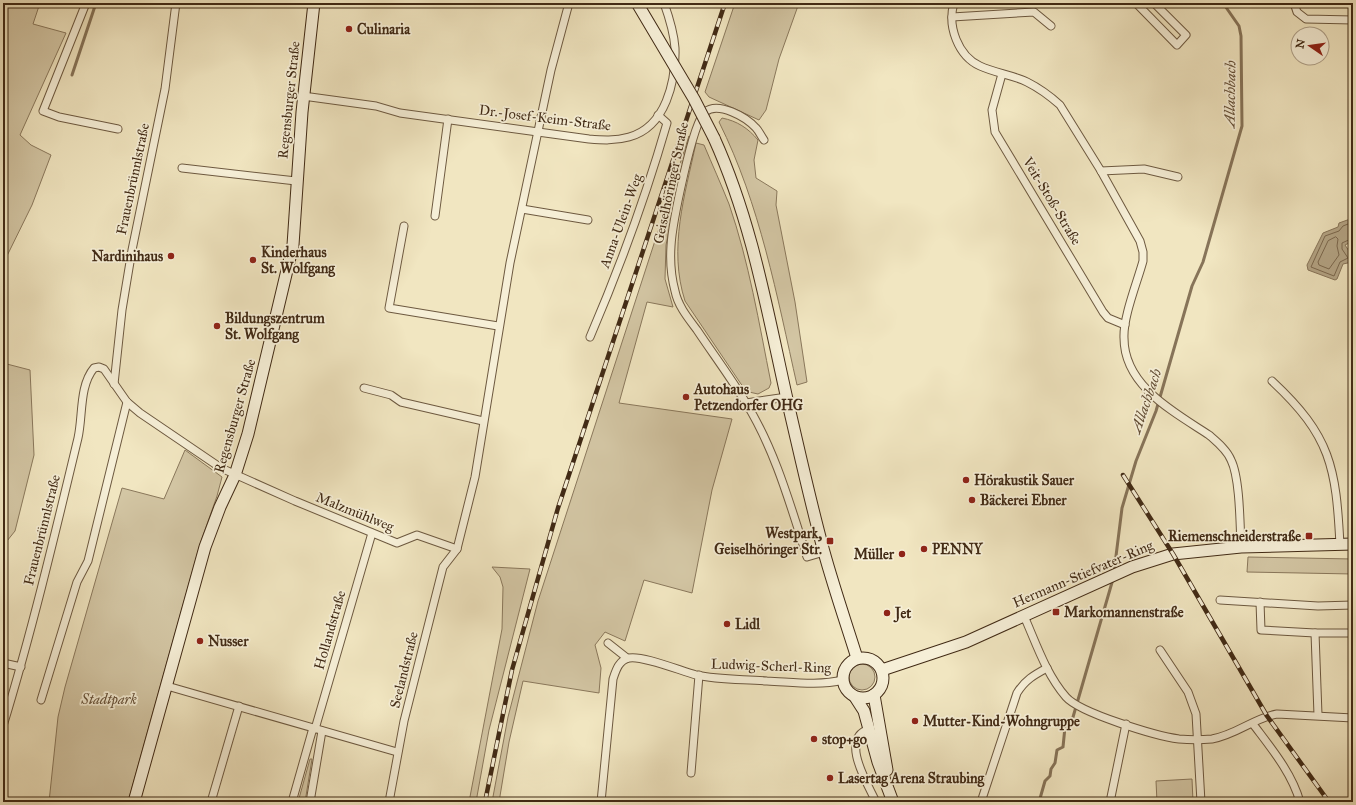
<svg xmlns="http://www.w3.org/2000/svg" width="1356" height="805" font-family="'IM FELL Great Primer',serif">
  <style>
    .green { fill: #d3c6a4; stroke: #8a785c }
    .water { fill: #b5a687; stroke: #877459 }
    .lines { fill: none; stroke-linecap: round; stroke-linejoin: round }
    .shore { stroke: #7b684e; stroke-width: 1 }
    .stream { stroke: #877459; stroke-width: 3 }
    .street-casing { stroke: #6d5940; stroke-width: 9 }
    .secondary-casing { stroke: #412a15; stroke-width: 13 }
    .street { stroke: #f6efd7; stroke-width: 7 }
    .secondary { stroke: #f6efd7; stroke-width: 11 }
    .rail-casing { stroke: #412a15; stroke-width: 4.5 }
    .rail { stroke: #f6efd7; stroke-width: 3; stroke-dasharray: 9; stroke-linecap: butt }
    .secondary-bridge-casing { stroke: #412a15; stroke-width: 13; stroke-linecap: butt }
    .secondary-bridge { stroke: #f6efd7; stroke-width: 11 }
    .poi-dot { fill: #8f2418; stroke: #f6efd7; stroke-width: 1.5 }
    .labels { text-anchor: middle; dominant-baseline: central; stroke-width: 3.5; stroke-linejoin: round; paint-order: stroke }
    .poi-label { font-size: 14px; font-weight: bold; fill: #412a15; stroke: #f6efd7; text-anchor: start }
    .street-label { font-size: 14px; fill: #412a15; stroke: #f6efd7 }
    .park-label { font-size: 14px; font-style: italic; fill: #665139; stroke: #f6efd7 }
    .water-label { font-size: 15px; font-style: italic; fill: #644f37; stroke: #f6efd7 }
  </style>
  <rect width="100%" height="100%" fill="#f1e6c1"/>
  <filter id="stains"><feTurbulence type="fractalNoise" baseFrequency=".005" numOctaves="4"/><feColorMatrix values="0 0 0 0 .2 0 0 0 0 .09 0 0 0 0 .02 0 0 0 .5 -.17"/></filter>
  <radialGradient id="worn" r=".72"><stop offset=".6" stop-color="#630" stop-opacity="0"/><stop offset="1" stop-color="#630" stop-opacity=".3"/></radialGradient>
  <g class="green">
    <polygon points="3,3 40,3 33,24 66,33 20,135 31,145 51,155 32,205 3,264"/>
    <polygon points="735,3 799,3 779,59 766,110 759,120 709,97 705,92"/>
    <path d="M722,118C737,121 748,128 758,140L754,160L756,178L777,191L776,205L795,302L807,382L797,385C777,296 760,204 719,122Z"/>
    <polygon points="689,136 666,245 665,279 673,307 647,302 619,403 732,419 712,490 692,593 644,580 625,641 605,632 595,645 601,668 599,693 523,681 509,742 499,802 492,802 508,717 538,601"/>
    <path d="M696,143L704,145C712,164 721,184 729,204C749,262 759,323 771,383L769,388L758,394L749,392L741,384L685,301C668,248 685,195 696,143Z"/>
    <polygon points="3,363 30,370 34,455 15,531 3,546"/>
    <polygon points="185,450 222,477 217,496 200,544 128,802 49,802 58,717 65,687 122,488 164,499"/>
    <polygon points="1248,557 1353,559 1353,574 1247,572"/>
    <polygon points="492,567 530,569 489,730 476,802 469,802 502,629 503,587 500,577"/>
    <circle cx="862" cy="677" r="13"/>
    <polygon points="310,759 312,759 305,802 298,802"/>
    <polygon points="1192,779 1193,802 1157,802 1156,781"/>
  </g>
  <polygon class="water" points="1353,218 1353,241 1345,245 1351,254 1352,262 1343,264 1337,279 1335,280 1308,270 1307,265 1323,233 1338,227 1339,223"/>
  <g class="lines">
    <g class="shore">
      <polyline points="1353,222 1343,226 1339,231 1325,236 1311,267 1334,276 1340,262 1348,258 1342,249 1342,243 1353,238"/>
      <polygon points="1336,237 1338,239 1337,246 1339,255 1329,269 1319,265 1318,262 1328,241"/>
    </g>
    <g class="stream">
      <polyline points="72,75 96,3"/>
      <polyline points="1114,572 1122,508 1136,461 1156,411 1192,286 1203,262 1242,126 1241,36 1239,26 1223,3"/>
      <polyline points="1039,802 1045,781 1050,776 1051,769 1055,763 1057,750 1063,747 1065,727 1071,724 1113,579"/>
    </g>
    <g class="street-casing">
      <g id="street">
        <polyline points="86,3 43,111 59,117 118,129"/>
        <path d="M954,3C947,26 958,56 980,66C995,73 1013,75 1027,82C1039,88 1050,96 1060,105L1101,171L1140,241L1143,252V261C1137,283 1123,317 1124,338C1124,386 1174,412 1209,435C1217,442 1227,450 1231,460C1240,478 1240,525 1241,547"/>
        <polyline points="1136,3 1177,45 1186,35 1154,3"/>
        <polyline points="1294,3 1297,12 1306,19 1353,20"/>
        <polyline points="952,17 1034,12 1051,26"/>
        <polyline points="1002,74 992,110 995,132 1103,312 1108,318 1125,325"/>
        <path d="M303,96L376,106L400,113L589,139C602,140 615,141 629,137C666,127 676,81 675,48C674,33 669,17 664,3"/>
        <path d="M764,140C761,136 759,131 756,128C746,117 718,101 705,112C692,123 672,226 671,246C670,261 671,276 675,291C678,306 688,318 697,330C713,354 731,378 746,403C775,450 790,504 807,557L824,552"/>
        <polyline points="182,168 296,181"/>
        <polyline points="1101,171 1144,169 1178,177"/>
        <polyline points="522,209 588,220"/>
        <polyline points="435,216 448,119"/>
        <polyline points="404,226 389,308 498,326"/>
        <path d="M590,337C620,267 646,196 667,123L658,115"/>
        <path d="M1272,381C1331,436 1336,467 1340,545"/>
        <polyline points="114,384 122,310 132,250 165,89 176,3"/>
        <polyline points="364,388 391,395 401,402 483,421"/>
        <polyline points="746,403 787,397"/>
        <polyline points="1220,600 1318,606 1353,605"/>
        <polyline points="1260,602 1261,630 1315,633 1353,633"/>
        <path d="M1024,616C1036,643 1046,674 1066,697C1080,713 1156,736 1179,739C1190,740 1201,740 1212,739C1236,735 1254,718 1277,714L1353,718"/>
        <polyline points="1315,633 1318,715"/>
        <polyline points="608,643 627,658"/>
        <polyline points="1160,650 1188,692 1196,714 1201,802"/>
        <polyline points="3,663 21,667"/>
        <polyline points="167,686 397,752"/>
        <polyline points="41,700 77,582 88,561 127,402"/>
        <path d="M1253,724C1271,748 1292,773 1300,802"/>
        <path d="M3,726C32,631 55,534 78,438C83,416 79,386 94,368L99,367L104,369L127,402L140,413L221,468L295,501L397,543L417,535L457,549L475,477L510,263L551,70L569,3"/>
        <polyline points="315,729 372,533"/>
        <path d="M869,729C839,739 868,784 876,802"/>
        <polyline points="691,773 699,675"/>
        <polyline points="211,802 239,706"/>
        <polyline points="292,802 313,728"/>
        <polyline points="310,802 322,731"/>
        <polyline points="389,802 404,721 443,567 457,549"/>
        <path d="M601,802L613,679C616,670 619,660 629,658C642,655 681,671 696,675C719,680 743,679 767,681C792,682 818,686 843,680"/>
        <path d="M981,802L1017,693C1025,680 1034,675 1047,668"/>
        <polyline points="1110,802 1126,724"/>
      </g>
    </g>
    <g class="secondary-casing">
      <g id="secondary">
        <path d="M714,138C752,222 767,310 787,399C799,450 810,501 824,552C834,588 846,623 857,658"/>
        <circle cx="863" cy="678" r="20"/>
        <polyline points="882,670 966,642 1132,567 1173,554 1241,547 1353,544"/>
        <polyline points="874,695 887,770"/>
        <polyline points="855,697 864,711 878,762 893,802"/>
        <polyline points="134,802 205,547 220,507 235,475 248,434 293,245 302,112 314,3"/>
      </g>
    </g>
    <use href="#street" class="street"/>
    <use href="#secondary" class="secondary"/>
    <g class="rail-casing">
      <g id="rail">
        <polyline points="1123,475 1173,554 1267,716 1329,802"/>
        <polyline points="485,802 512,670 558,508 725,3"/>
      </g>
    </g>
    <use href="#rail" class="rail"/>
    <g class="secondary-bridge-casing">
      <polyline id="secondary-bridge" points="637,3 694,99 714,138"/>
    </g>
    <use href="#secondary-bridge" class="secondary-bridge"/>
  </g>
  <g class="poi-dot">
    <circle cx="349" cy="29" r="4"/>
    <circle cx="171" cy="256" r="4"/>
    <circle cx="253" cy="260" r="4"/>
    <circle cx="217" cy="326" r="4"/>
    <circle cx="686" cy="397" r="4"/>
    <circle cx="966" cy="480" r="4"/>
    <circle cx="972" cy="500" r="4"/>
    <rect x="1305" y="532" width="8" height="8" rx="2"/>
    <rect x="826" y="537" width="8" height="8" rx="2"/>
    <circle cx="924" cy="549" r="4"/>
    <circle cx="902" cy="554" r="4"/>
    <rect x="1052" y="608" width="8" height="8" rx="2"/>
    <circle cx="887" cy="613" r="4"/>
    <circle cx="727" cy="624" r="4"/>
    <circle cx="200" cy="641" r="4"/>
    <circle cx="915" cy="721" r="4"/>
    <circle cx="814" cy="739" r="4"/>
    <circle cx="830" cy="778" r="4"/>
  </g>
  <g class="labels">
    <g class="poi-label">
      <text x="357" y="29">Culinaria</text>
      <text x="261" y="252">Kinderhaus<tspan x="261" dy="16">St. Wolfgang</tspan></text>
      <text x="163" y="256" text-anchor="end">Nardinihaus</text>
      <text x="225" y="318">Bildungszentrum<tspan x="225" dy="16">St. Wolfgang</tspan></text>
      <text x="694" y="389">Autohaus<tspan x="694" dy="16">Petzendorfer OHG</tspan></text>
      <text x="974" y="480">Hörakustik Sauer</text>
      <text x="980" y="500">Bäckerei Ebner</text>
      <text x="822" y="533" text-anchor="end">Westpark,<tspan x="822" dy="16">Geiselhöringer Str.</tspan></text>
      <text x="1301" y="536" text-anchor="end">Riemenschneiderstraße</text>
      <text x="932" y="549">PENNY</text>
      <text x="894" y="554" text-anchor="end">Müller</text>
      <text x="1064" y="612">Markomannenstraße</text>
      <text x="895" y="613">Jet</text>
      <text x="735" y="624">Lidl</text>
      <text x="208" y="641">Nusser</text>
      <text x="923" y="721">Mutter-Kind-Wohngruppe</text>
      <text x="822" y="739">stop+go</text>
      <text x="838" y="778">Lasertag Arena Straubing</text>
    </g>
    <g class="street-label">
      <text transform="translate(289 100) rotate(-84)">Regensburger Straße</text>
      <text transform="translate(545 118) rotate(7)">Dr.-Josef-Keim-Straße</text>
      <text transform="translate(133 179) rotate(-78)">Frauenbrünnlstraße</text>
      <text transform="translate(671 183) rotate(-78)">Geiselhöringer Straße</text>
      <text transform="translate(1052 201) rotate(59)">Veit-Stoß-Straße</text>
      <text transform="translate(621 221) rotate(-70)">Anna-Ulein-Weg</text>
      <text transform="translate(235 416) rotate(-74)">Regensburger Straße</text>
      <text transform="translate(355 512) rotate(22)">Malzmühlweg</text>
      <text transform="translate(42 530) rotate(-76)">Frauenbrünnlstraße</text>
      <text transform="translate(1083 574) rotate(-23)">Hermann-Stiefvater-Ring</text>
      <text transform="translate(330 630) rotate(-74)">Hollandstraße</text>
      <text transform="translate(771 666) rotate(2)">Ludwig-Scherl-Ring</text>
      <text transform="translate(404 670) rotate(-76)">Seelandstraße</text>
    </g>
    <g class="park-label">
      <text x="109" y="699">Stadtpark</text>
    </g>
    <g class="water-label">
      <text transform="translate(1230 94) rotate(-89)">Allachbach</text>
      <text transform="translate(1146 401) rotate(-71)">Allachbach</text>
    </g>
  </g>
  <rect width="1356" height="805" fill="none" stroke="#f1e6c1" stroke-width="16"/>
  <rect x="4" y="4" width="1348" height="797" fill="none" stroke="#412a15" stroke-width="2"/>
  <rect x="8" y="8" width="1340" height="789" fill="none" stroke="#412a15"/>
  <g transform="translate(1310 46) rotate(283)"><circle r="19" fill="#f6efd7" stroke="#aea089"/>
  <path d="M0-3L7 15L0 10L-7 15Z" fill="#8f2418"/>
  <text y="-6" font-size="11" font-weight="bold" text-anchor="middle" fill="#412a15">N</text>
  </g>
  <rect width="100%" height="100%" filter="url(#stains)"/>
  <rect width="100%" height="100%" fill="url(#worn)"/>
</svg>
